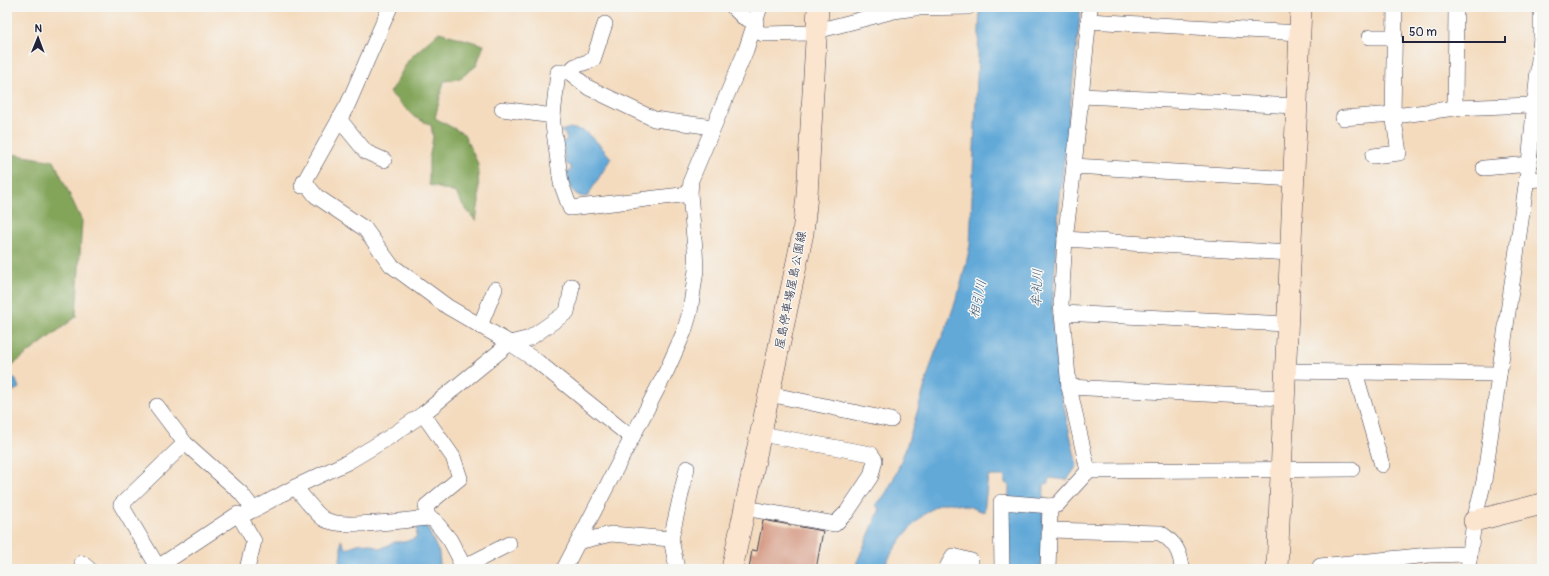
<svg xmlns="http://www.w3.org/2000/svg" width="1549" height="576" font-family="Pangolin,'Klee One',sans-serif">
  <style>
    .forest { fill: #83a55a; stroke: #52644a }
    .water { fill: #62a9d8; stroke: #42668a }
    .building { fill: #d3937c }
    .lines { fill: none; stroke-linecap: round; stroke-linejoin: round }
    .street-casing { stroke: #423e4f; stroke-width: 16 }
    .secondary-casing { stroke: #423e4f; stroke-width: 22 }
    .street { stroke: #fff; stroke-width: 15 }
    .secondary { stroke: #fce5cf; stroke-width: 21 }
    .labels { text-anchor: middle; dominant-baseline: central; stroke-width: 3; stroke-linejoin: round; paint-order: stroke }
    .street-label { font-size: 12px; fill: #22223b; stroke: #f6f6f2 }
    .water-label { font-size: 13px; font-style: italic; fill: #3c587a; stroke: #f6f6f2 }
  </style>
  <rect width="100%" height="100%" fill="#f6f6f2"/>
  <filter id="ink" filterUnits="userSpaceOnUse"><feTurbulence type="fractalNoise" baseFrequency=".025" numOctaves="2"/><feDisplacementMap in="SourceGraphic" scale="8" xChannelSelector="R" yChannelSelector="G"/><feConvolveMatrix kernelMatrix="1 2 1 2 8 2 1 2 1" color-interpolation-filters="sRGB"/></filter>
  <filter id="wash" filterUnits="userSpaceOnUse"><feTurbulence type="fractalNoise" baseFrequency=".012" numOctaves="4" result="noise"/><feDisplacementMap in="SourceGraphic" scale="16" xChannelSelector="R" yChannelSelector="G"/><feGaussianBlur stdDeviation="0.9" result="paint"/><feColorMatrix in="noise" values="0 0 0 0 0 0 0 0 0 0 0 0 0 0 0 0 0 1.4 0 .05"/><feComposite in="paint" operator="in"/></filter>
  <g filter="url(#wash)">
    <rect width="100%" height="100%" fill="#f4dbbe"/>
    <g class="forest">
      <polygon points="439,32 484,45 476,66 459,79 444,81 435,118 464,134 478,164 479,201 476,221 464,207 456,193 429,185 429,160 433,137 431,125 414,117 390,93 409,59"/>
      <polygon points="7,153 54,161 82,221 76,317 7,369"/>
    </g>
    <g class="water">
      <path d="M980,7H1081L1059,206L1052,312L1058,380L1077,466L1067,480L1049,478L1048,483L1044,484L1041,569H1008L1009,485L1005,483V476H988L984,512C973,508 958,502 946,503C923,506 891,549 884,569H854L880,509L875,505C901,488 923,385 935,353C939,342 945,332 948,322C958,297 965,271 970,245Z"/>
      <path d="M570,128L584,131L596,141L611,158L587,197C572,197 569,185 567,173L571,170V166L566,164L562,142L567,140L565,134L561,131Z"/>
      <polygon points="7,378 15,378 19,388 7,394"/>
      <path d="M416,524L423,525L427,527L439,553L440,564L435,569H338L341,554V540L346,549C359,542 367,541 380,549L395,542H404L416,538L417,529Z"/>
    </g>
    <g id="blocks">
      <polygon class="building" points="763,520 823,531 816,569 749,569 752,550 757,551"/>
    </g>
  </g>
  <g filter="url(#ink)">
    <use href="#blocks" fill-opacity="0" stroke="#423e4f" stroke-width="1"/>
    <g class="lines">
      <g class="street-casing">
        <g id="street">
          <polyline points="733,7 743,17 756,23"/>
          <polyline points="1088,21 1300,33"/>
          <polyline points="754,30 763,34 809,33 894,11 915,8 968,7"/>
          <polyline points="1370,37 1395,37"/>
          <polyline points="569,72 575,66 593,60 605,24"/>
          <polyline points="1081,96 1296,106"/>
          <polyline points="1455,108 1456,7"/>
          <polyline points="502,109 553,116 553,125 561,183 570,208 690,194"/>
          <polyline points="553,116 558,72 569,72 589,88 654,119 713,127"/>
          <polyline points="1343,118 1393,114 1403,115 1455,108 1534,105"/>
          <polyline points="339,119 366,152 384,160"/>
          <polyline points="1373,156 1399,153 1393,114 1395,7"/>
          <polyline points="1074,166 1293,179"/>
          <polyline points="1484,168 1529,164"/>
          <polyline points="1526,180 1542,179"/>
          <polyline points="304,181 316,196 365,229 391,265 448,307 510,343 538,362 632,438"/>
          <polyline points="302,186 348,104 390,7"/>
          <polyline points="1065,239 1290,253"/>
          <polyline points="1062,313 1287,324"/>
          <polyline points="480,326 495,289"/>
          <polyline points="1284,371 1499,374"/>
          <polyline points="1355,372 1382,465"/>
          <polyline points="1069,387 1283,398"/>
          <polyline points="769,394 891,420"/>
          <polyline points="157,406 185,443 241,493 254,510"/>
          <polyline points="423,414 453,457 460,478 426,506 428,518"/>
          <polyline points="1088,471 1352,469"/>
          <path d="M295,487C301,494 317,515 324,519C341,530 406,520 428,518L434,520L450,540L460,559L459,569"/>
          <polyline points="745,508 835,524 847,512 871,476 875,460 871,454 761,434"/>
          <polyline points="240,517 295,487 348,462 388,438 423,414 510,343 530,338 567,312 572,286"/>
          <path d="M1049,530L1160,533C1174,541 1181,552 1182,569"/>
          <polyline points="671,539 687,468"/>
          <polyline points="578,542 611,534 671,539 677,569"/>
          <polyline points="82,563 89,569"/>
          <polyline points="158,567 121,505 185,443"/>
          <polyline points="155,569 238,514 254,541 247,569"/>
          <polyline points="460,569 509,544"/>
          <polyline points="564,569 667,370 684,332 690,312 696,270 695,249 690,194 691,180 746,50 760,7"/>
          <polyline points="946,569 953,556 971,561 971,569"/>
          <polyline points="1002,569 1001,502 1050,506"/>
          <polyline points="1048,569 1050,506 1057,505 1088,471 1069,387 1061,303 1065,239 1074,166 1090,7"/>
          <polyline points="1321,569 1320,566 1429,555 1470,554"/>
          <polyline points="1468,569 1474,521 1484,481 1529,164 1541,37 1541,7"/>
        </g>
      </g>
      <g class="secondary-casing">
        <g id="secondary">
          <polyline points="1474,521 1542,504"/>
          <polyline points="732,569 803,233 807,195 818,7"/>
          <polyline points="1277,569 1301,7"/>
        </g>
      </g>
      <use href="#street" class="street"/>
      <use href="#secondary" class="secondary"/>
    </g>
  </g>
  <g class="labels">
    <g class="street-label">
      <text transform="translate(791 290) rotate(-79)">屋島停車場屋島公園線</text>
    </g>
    <g class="water-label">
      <text transform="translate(1037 288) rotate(-87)">牟礼川</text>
      <text transform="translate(978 299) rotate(-77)">相引川</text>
    </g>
  </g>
  <rect width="1549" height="576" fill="none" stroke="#f6f6f2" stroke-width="24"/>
  <g transform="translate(38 38) rotate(1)" stroke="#f6f6f2" stroke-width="3" paint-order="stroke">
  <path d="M0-3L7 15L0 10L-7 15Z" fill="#22223b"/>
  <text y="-6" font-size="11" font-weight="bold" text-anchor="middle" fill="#22223b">N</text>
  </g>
  <path d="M1403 36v6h102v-6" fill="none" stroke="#22223b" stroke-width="2"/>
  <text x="1409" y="36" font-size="12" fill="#22223b" stroke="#f6f6f2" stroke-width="3" paint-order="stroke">50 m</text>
</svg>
